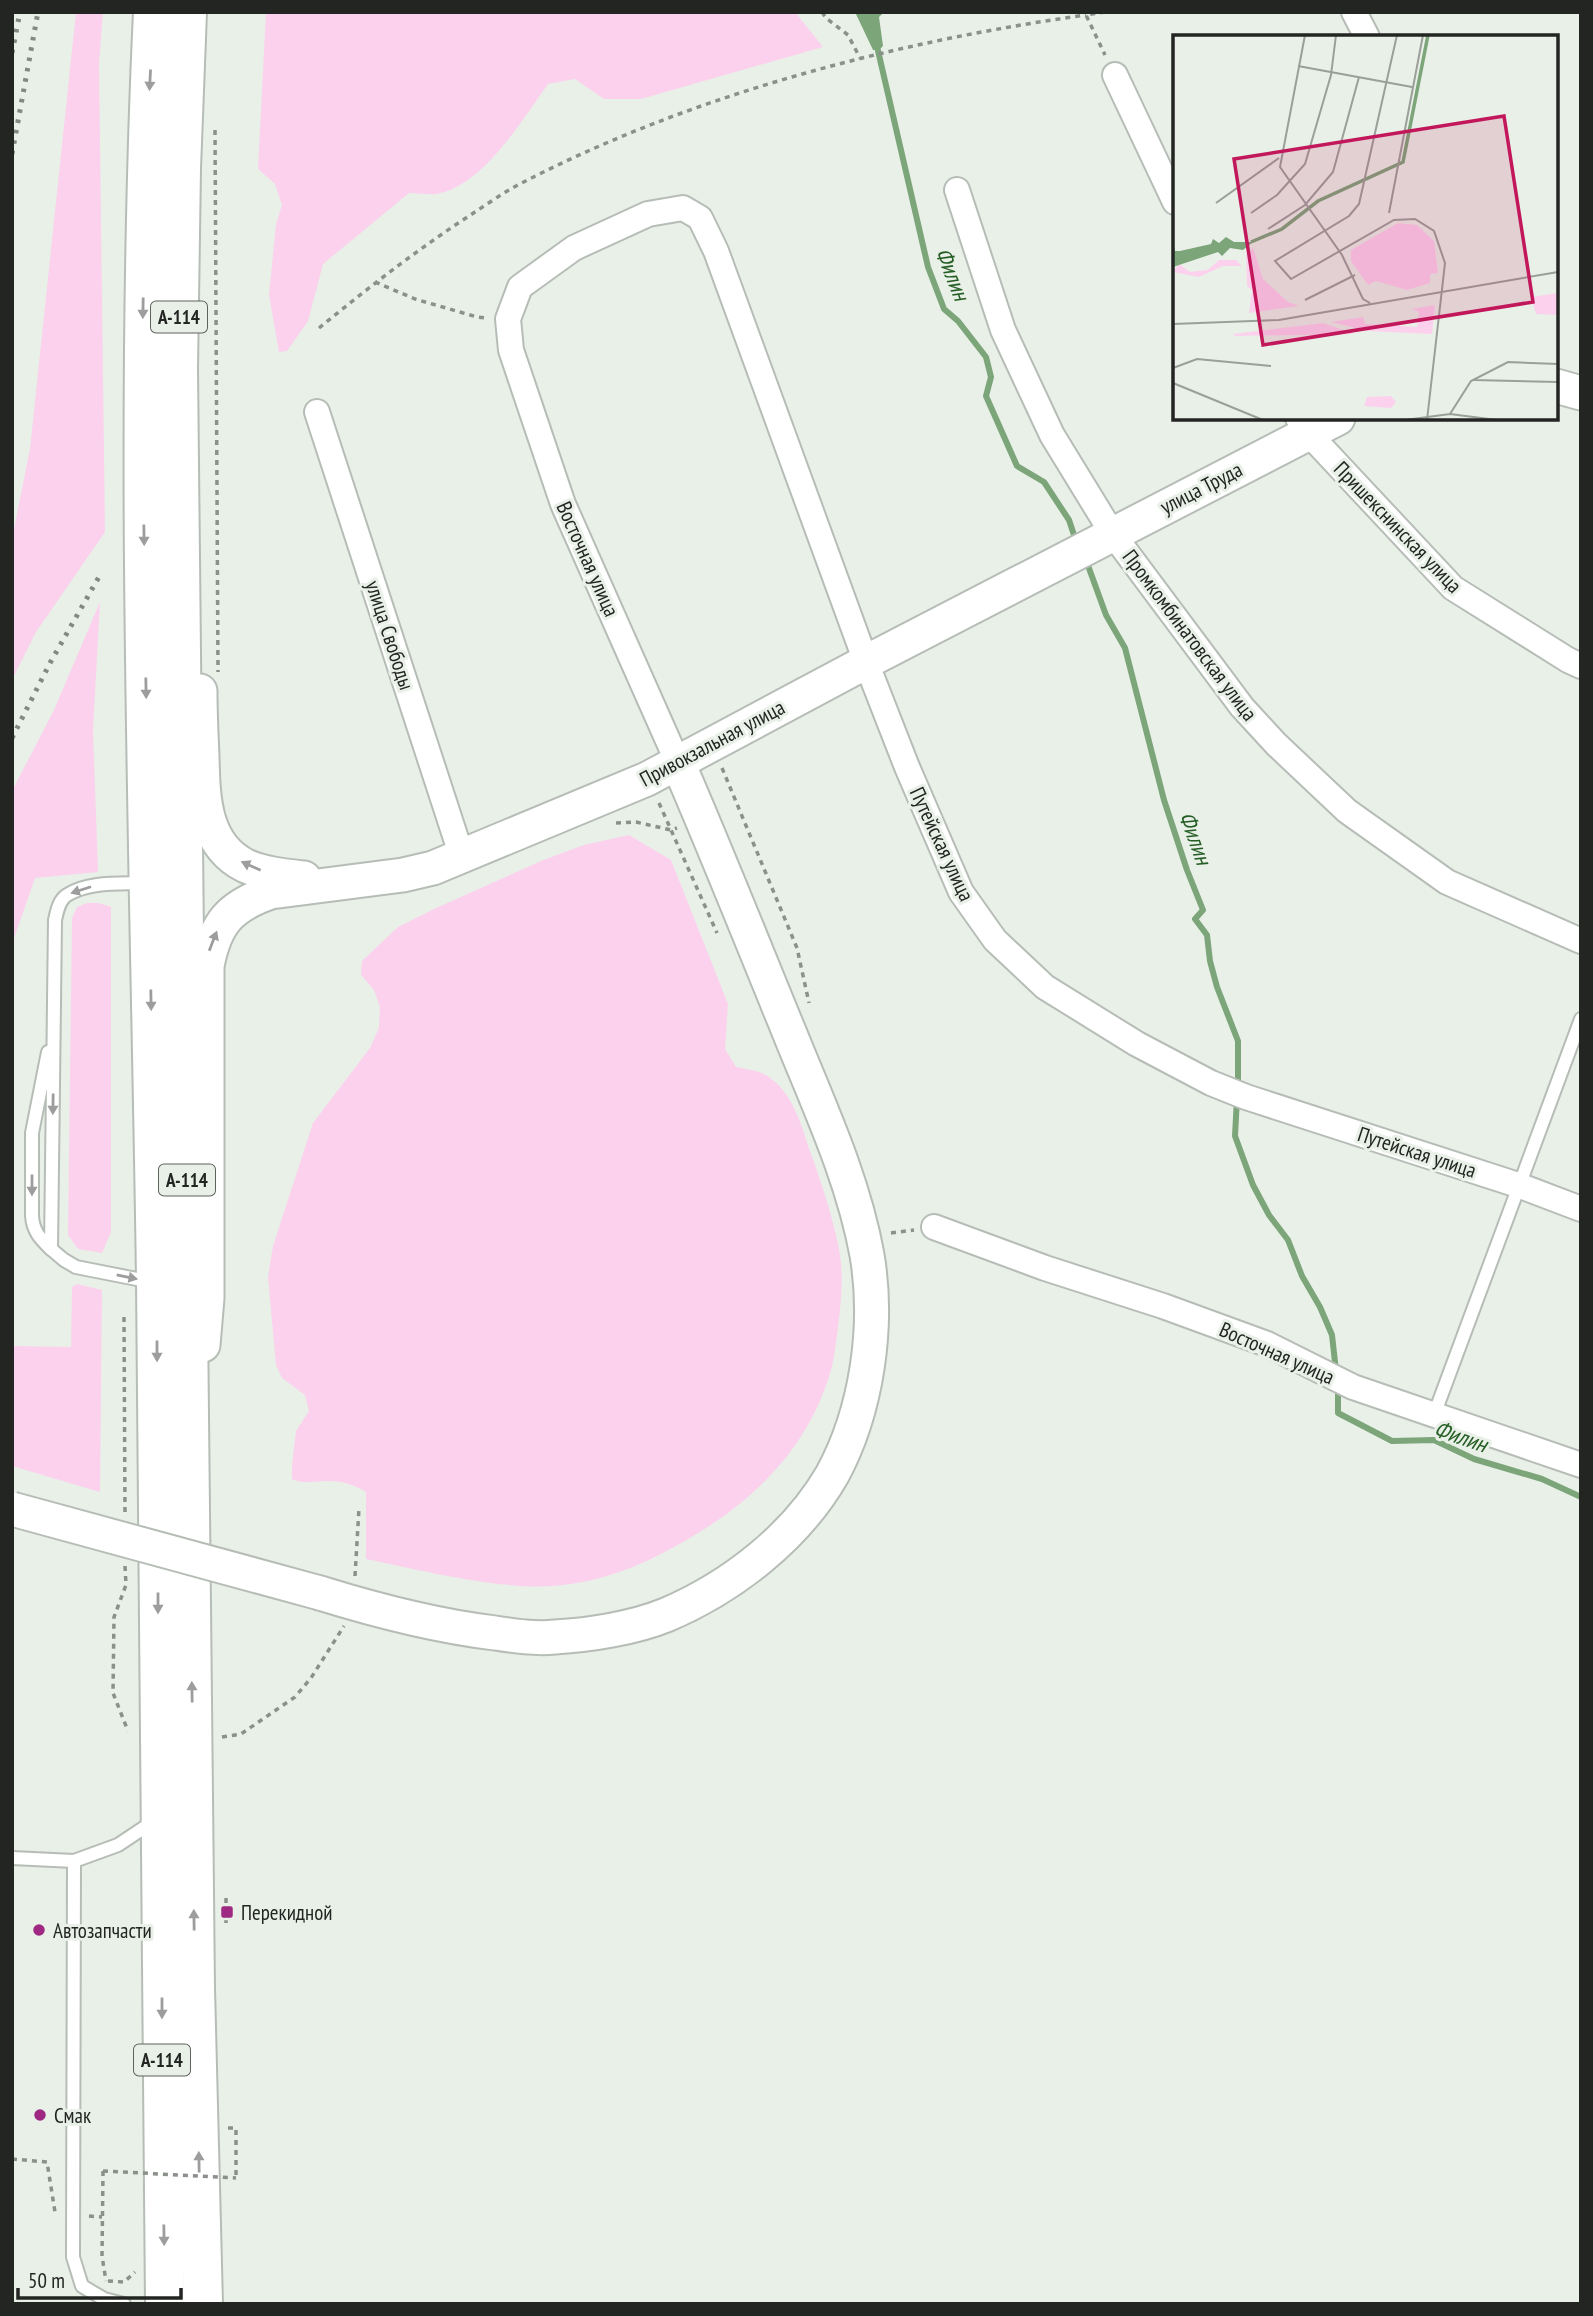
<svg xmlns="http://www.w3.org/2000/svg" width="1593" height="2316" font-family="'PT Sans Narrow',sans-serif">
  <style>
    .green { fill: #fcd1ed }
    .water { fill: #7ca57a }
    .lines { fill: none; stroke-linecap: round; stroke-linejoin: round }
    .stream { stroke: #7ca57a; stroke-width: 6 }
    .lane-casing { stroke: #b6bdb6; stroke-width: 16 }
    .street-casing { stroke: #b6bdb6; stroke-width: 28 }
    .secondary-casing { stroke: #b6bdb6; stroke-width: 37 }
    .highway-casing { stroke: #b6bdb6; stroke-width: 42 }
    .path { stroke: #8b908b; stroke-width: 3.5; stroke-dasharray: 5 5; stroke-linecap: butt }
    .lane { stroke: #fff; stroke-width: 12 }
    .street { stroke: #fff; stroke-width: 24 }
    .secondary { stroke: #fff; stroke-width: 33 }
    .highway { stroke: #fff; stroke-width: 38 }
    .rail { stroke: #848883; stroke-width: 5; stroke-dasharray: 3.5 7; stroke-linecap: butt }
    .secondary-bridge-casing { stroke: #b6bdb6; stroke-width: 37; stroke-linecap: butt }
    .path-bridge { stroke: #8b908b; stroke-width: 3.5; stroke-dasharray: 5 5; stroke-linecap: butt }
    .secondary-bridge { stroke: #fff; stroke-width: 33 }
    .oneway { fill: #9c9d9c }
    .poi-dot { fill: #9e2882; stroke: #e9f0e8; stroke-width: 2.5 }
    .labels { text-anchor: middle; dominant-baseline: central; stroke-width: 6; stroke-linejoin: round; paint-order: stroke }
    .shield { fill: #e9f0e8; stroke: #5e625e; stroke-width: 2 }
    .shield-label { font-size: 19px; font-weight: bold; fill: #232523 }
    .street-label { font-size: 21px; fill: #232523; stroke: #e9f0e8 }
    .poi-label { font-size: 21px; fill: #232523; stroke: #e9f0e8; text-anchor: start }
    .water-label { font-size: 23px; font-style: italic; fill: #255e24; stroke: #e9f0e8 }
    .inset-river { fill: none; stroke: #7ca57a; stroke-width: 3.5 }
    .inset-road { fill: none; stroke: #9a9f99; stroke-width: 2 }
    .view { fill: #c2185b; fill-opacity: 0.15; stroke: #c2185b; stroke-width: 3.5 }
    .inset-edge { fill: none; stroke: #232523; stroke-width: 3.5 }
  </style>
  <rect width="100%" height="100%" fill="#e9f0e8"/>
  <g class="green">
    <polygon points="76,12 103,12 99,64 105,532 36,632 12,680 12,539 30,449"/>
    <path d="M266,12H795L823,47L641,99H604L575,79L548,84C523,119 482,187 436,194C428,195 417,193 409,193L323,264L308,321L287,351L279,352L269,295L276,224L282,205L275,184L258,169Z"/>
    <polygon points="100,602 93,730 98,872 35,878 12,944 12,791 54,710"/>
    <path d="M629,835L671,860L728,1004L725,1049L736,1067C744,1069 754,1070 762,1073C795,1089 802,1131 814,1162C824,1191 833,1219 839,1249C844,1275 841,1302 838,1328C836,1341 835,1356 831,1370C810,1444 758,1498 693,1536C653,1560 617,1577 571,1584C514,1594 424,1571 366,1559V1492C353,1484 342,1481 327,1481C314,1481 304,1485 292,1479V1465L296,1431L309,1411L305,1395L282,1378L276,1365L268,1277L273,1246L313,1123L370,1048L379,1028L380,1007L374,990L361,975L362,961L398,927L434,909L541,861L584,845Z"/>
    <polygon points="87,903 99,903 111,907 111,1232 102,1253 78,1249 68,1235 72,918 77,907"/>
    <polygon points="77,1284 102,1290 100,1492 12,1466 12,1346 71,1347 72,1287"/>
  </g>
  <polygon class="water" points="855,12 884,12 879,17 883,46 879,50 873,50"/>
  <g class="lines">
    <g class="stream">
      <polyline points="876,42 928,267 944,309 958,321 986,357 991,377 986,396 1017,466 1044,482 1069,520 1076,541"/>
      <polyline points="1086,560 1106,615 1125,648 1164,800 1187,870 1203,910 1195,919 1207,935 1210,961 1217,987 1238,1041 1238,1087"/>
      <polyline points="1237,1098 1235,1136 1253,1185 1269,1215 1288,1240 1302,1276 1320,1307 1332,1335 1336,1371"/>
      <polyline points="1338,1385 1338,1413 1392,1441 1434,1440 1474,1459 1542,1479 1581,1497"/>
    </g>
    <g class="lane-casing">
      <g id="lane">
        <path d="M145,883C120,884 89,881 67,895C59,900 57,911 55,920L51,1249L64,1260L76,1267L152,1282"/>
        <path d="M48,1052L32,1133V1216C33,1232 41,1239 51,1249"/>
        <polyline points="1434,1415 1581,1019"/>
        <polyline points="12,1858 74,1861 118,1845 154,1821"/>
        <polyline points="74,1861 73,2257 82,2286 104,2299 124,2304"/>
      </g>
    </g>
    <g class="street-casing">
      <g id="street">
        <polyline points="1354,12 1367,37"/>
        <polyline points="1115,75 1175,202"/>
        <polyline points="957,190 1003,330 1052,435 1112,533 1242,707 1276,744 1347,811 1447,882 1581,941"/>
        <polyline points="317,412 462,857"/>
        <polyline points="1298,418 1308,433 1453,588 1568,660 1581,666"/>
        <polyline points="678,763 563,504 511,350 508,319 520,287 574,248 648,214 683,208 700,218 716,251 866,662 907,767 961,892 995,940 1045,987 1137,1044 1211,1083 1246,1097 1518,1185 1581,1209"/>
        <polyline points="934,1227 1045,1268 1163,1306 1267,1344 1353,1387 1581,1465"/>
      </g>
    </g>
    <g class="secondary-casing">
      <g id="secondary">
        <polyline points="1556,386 1581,393"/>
        <path d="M200,691C200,713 201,734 202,756C203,796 203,845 246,866C264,874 285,876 304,878"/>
        <path d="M203,1345L207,1298V966C215,923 230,906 271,892L403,875L433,868L647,779L866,662L1338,418"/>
        <path d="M320,1593C378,1611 436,1626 495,1633C515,1636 535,1639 555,1637C590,1635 634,1628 666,1615C732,1587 796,1537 832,1475C867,1411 879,1326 867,1255C853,1178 819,1106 790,1034C753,944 717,853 678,763"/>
      </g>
    </g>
    <g class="highway-casing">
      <g id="highway">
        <path d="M153,12C133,434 150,857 156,1279C161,1620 159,1962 165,2304"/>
        <polyline points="187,12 181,168 178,368 195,1988 203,2304"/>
      </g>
    </g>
    <g class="path">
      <polyline points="822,12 826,18 848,35 860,58"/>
      <polyline points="1105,12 1086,15 1105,55"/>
      <polyline points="215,130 218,672"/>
      <polyline points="375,282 415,299 477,317 486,318"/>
      <path d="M319,328C368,288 418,249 472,214C486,205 501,194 516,186C689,95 893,42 1086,15"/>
      <polyline points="722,768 797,948 809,1003"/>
      <polyline points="659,803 717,933"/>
      <polyline points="616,823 636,822 671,830 677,828"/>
      <polyline points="891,1233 914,1230"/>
      <polyline points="124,1317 125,1513"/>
      <polyline points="125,1566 126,1585 114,1617 113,1693 128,1731"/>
      <polyline points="355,1576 359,1508"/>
      <polyline points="222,1737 241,1734 295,1697 311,1678 344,1626"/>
      <polyline points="226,1898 226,1925"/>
      <polyline points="228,2128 236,2128 236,2178"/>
      <polyline points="12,2159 47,2162 55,2212"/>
      <polyline points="103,2171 102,2256 106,2281"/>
      <polyline points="89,2216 102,2217"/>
      <polyline points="108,2281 124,2282 135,2272"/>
    </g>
    <use href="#lane" class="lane"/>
    <use href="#street" class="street"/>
    <use href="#secondary" class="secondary"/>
    <use href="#highway" class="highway"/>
    <g class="rail">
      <polyline points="12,53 20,12"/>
      <polyline points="12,154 38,12"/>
      <polyline points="12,738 50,663 100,575"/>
    </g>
    <g class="secondary-bridge-casing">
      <polyline id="secondary-bridge" points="12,1509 320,1593"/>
    </g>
    <polyline class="path-bridge" points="103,2171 236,2178"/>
    <use href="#secondary-bridge" class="secondary-bridge"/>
  </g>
  <defs><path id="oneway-solid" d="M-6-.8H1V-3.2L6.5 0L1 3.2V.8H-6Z" transform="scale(1.75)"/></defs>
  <g class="oneway">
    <use href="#oneway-solid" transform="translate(150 80) rotate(93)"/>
    <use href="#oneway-solid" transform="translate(143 308) rotate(91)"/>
    <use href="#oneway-solid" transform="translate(144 535) rotate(89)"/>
    <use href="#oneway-solid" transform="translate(146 688) rotate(89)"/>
    <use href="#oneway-solid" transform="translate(251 866) rotate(-156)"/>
    <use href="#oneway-solid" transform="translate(81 890) rotate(162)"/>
    <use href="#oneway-solid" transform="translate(213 941) rotate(-69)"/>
    <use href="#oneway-solid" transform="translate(151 1000) rotate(89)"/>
    <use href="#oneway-solid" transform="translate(53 1104) rotate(91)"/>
    <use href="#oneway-solid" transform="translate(32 1185) rotate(90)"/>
    <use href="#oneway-solid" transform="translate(127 1277) rotate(11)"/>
    <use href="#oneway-solid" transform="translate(157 1351) rotate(90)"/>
    <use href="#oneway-solid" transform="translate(158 1603) rotate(90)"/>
    <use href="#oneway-solid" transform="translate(192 1692) rotate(-91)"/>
    <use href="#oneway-solid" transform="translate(194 1920) rotate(-91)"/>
    <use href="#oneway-solid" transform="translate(162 2008) rotate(90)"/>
    <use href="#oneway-solid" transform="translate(199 2162) rotate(-91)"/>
    <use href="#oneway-solid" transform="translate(164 2235) rotate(89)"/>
  </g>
  <g class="poi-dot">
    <rect x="220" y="1905" width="14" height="14" rx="3.5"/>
    <circle cx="39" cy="1930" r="7"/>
    <circle cx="40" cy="2115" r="7"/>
  </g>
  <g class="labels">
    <g class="shield">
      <rect x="151" y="301.5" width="56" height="31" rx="5"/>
      <rect x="159" y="1164.5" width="56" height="31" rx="5"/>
      <rect x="134" y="2044.5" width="56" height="31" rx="5"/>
    </g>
    <g class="shield-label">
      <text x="179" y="317">А-114</text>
      <text x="187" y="1180">А-114</text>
      <text x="162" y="2060">А-114</text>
    </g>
    <g class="street-label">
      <text transform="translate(1201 488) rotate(-27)">улица Труда</text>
      <text transform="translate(1398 527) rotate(46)">Пришекснинская улица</text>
      <text transform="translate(588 559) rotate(66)">Восточная улица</text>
      <text transform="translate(390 635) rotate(72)">улица Свободы</text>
      <text transform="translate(1190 635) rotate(53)">Промкомбинатовская улица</text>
      <text transform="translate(712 743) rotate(-28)">Привокзальная улица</text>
      <text transform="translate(942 844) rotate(65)">Путейская улица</text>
      <text transform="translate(1417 1152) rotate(18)">Путейская улица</text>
      <text transform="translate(1277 1353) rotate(24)">Восточная улица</text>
    </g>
    <g class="poi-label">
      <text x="241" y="1912">Перекидной</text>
      <text x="53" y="1930">Автозапчасти</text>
      <text x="54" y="2115">Смак</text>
    </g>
    <g class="water-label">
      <text transform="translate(953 274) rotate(68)">Филин</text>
      <text transform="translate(1196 838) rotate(70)">Филин</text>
      <text transform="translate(1461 1436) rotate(19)">Филин</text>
    </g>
  </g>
  <g transform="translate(1173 35)">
    <rect width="385" height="385" fill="#e9f0e8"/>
    <path d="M225,188L244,190L261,206L265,238L257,239V248L234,255L203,246L195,250L178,226V215ZM80,213L90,244L115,267L126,271L76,278L79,255L74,251L73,220ZM46,225H63L69,231H50L26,242L0,237L6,229L17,237L35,235ZM385,258V280L363,279L358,262ZM262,270L259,299L195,296L158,287L190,282L192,289L244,292L246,277L239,274ZM150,288L181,299L61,301V299ZM218,361L223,367L218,373L191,371L194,362Z" fill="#fcd1ed"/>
    <path d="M53,202L61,207H80L70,215L57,213L49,221L45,217L0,232V206L2,216H7L38,209L40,204L46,208Z" fill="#7ca57a"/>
    <path class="inset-river" d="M78,207L109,194L145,166L230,127L255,0"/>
    <path class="inset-road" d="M132,0L107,132L169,220L190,264L197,268M224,0L186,169L176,181L102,226L118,244L221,185L242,184L261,196L272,228L254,385M125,31L239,52M43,168L106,123M78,178L104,160L132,129L158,40L163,0M216,178L250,0M95,194L132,170L160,137L186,42M132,265L182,240M0,289L106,285L385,237M0,333L24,324L98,331M301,345L385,347M0,348L90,385M277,379L298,346L335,327L385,329M232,385L277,379L324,385"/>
    <path class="view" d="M331,81L360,267L90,310L61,124Z"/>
    <rect width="385" height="385" class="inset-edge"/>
  </g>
  <rect width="1593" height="2316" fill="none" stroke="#232523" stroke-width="28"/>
  <path d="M18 2288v10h163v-10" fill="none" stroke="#232523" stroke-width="3.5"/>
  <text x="28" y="2288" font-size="21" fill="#232523" stroke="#e9f0e8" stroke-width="5" paint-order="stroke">50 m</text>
</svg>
